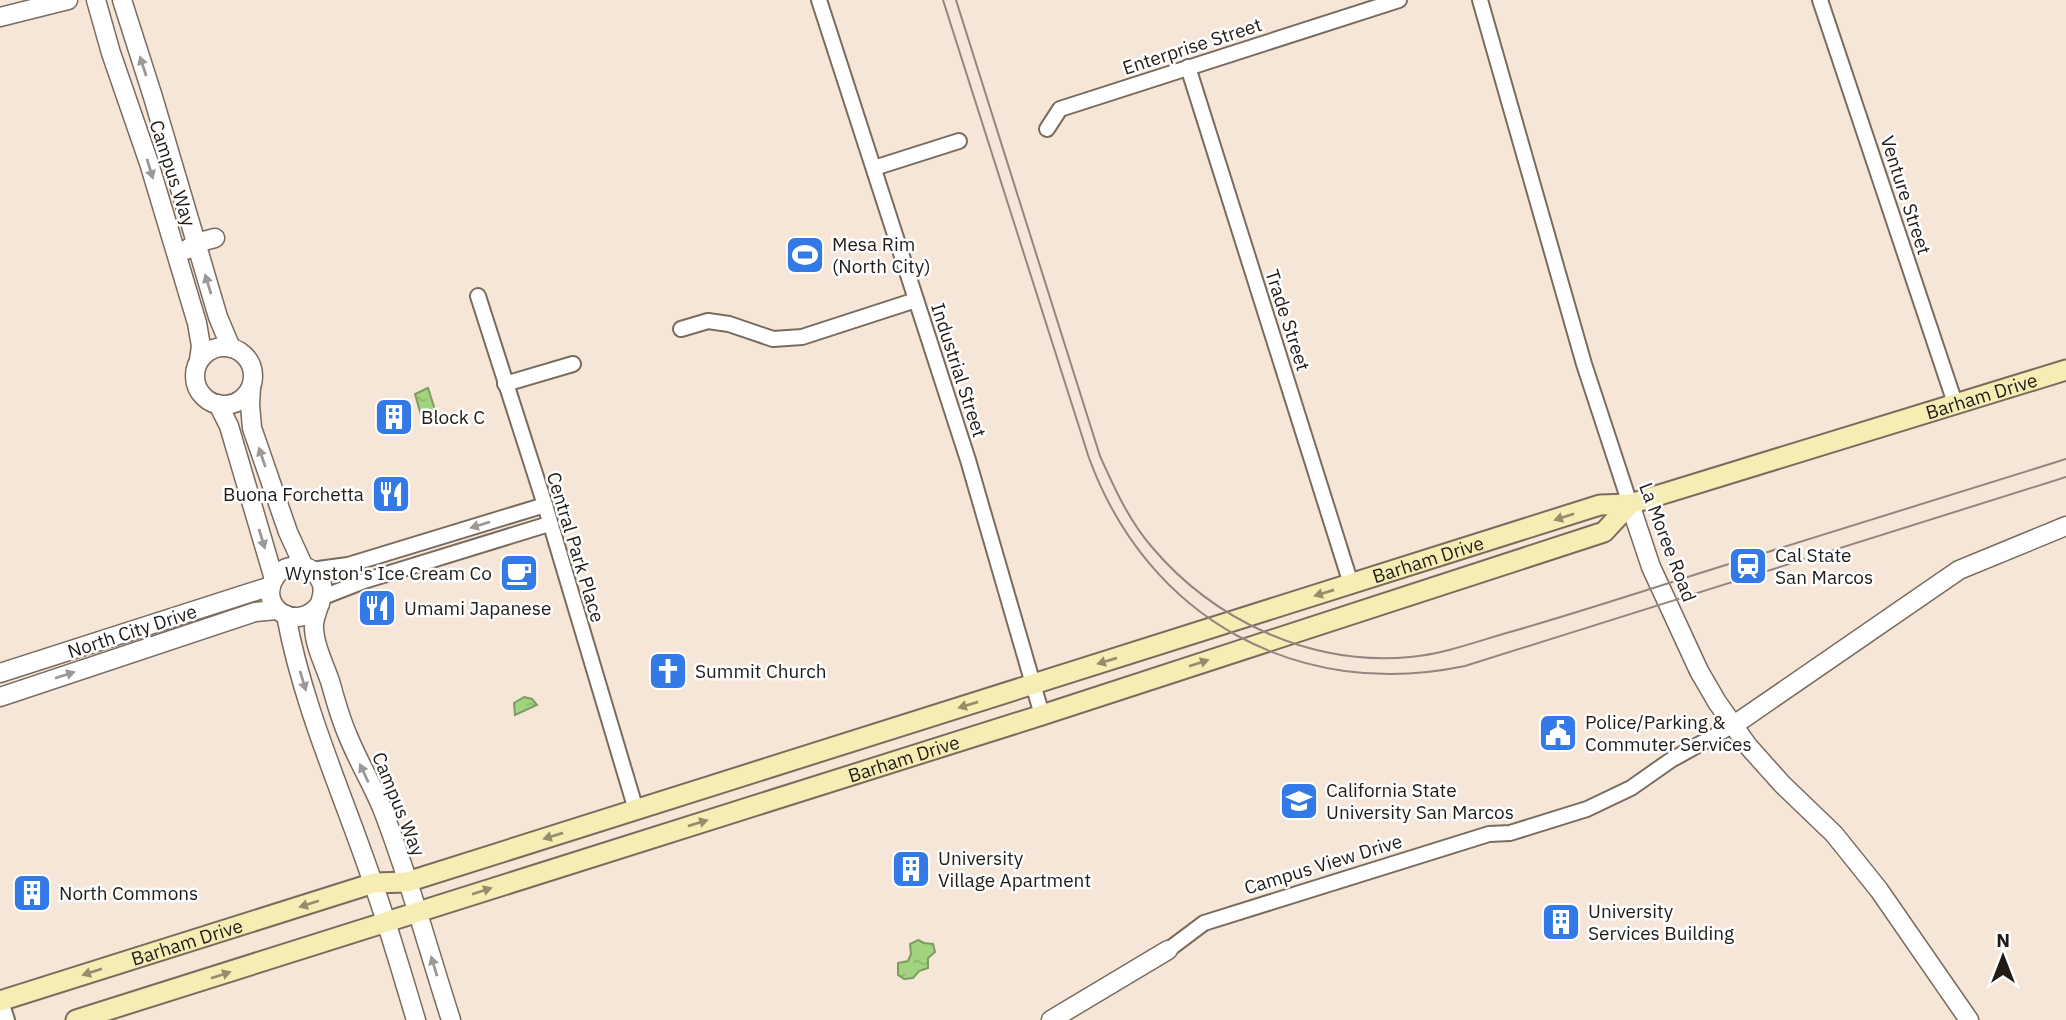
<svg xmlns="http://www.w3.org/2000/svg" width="2066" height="1020" font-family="'IBM Plex Sans',sans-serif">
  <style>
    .water { fill: url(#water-ripples); stroke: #7c9c60; stroke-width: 2 }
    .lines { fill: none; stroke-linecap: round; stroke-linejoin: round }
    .minor-casing { stroke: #796c5f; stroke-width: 18 }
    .tertiary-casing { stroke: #796c5f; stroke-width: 21 }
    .secondary-casing { stroke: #796c5f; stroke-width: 23 }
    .minor { stroke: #fff; stroke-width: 14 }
    .tertiary { stroke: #fff; stroke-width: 18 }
    .secondary { stroke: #f5edb4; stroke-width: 19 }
    .tram { stroke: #92877e; stroke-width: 2 }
    .oneway { fill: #9b9896 }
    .oneway2 { fill: #958e6d }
    .labels { text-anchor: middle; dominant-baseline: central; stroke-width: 5; stroke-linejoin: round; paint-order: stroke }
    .street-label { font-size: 19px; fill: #201b16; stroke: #fff }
    .poi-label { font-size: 19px; fill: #201b16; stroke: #fff; text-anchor: start }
  </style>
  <defs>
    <pattern id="water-ripples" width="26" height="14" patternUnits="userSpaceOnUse" patternTransform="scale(1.75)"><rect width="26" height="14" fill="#a4d37f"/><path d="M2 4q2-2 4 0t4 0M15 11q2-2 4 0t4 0" fill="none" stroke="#8db56d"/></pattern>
  </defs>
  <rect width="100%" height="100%" fill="#f5e6d8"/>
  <g class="water">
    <polygon points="428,388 436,413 421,415 415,394"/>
    <polygon points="524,697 532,699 537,705 515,715 514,703"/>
    <polygon points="918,940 924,943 933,944 935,952 928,958 928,968 919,971 913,978 904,979 898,975 898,963 908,961 911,954 910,944"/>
  </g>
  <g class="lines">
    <g class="minor-casing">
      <g id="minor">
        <polyline points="819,0 968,460 1042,715"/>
        <polyline points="1480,0 1584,364 1630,504"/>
        <polyline points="1820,0 1955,403"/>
        <polyline points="1188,67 1351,584"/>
        <polyline points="1047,129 1060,109 1399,0"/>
        <polyline points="874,168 959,141"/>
        <polyline points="478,296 545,505 636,810"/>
        <polyline points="681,329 708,321 729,324 773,339 802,337 916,300"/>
        <polyline points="505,384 573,364"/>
        <polyline points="311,570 348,565 545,505"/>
        <polyline points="323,597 364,581 549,524"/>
        <polyline points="1168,950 1204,923 1489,834 1510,833 1587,809 1631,788 1671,760 1734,725"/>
        <polyline points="0,998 7,1020"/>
      </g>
    </g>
    <g class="tertiary-casing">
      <g id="tertiary">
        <polyline points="96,0 111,53 149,163 197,323 201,346 199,360"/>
        <polyline points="122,0 153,97 218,317 231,348"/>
        <polyline points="0,17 68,0"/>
        <polyline points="186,250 196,243 215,238"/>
        <circle cx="224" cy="376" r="29"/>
        <polyline points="251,387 250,405 252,428 288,532 304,567"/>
        <polyline points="218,404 229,426 274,579"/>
        <polyline points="1630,504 1651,567 1699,671 1717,702 1748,746 1782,784 1834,834 1879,890 1969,1020"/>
        <path d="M320,604C297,634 256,607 275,577C284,564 306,562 316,574C331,591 316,606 314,624C313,642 324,664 330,681C335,699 340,718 348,736C358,761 372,784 382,808C409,877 428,949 451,1020"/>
        <path d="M286,615C303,708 343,794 373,883C389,928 402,974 416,1020"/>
        <polyline points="0,673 271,586"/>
        <polyline points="0,697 255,612 277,610"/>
        <polyline points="1734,725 1959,570 2066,526"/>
        <polyline points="1051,1020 1168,950"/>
      </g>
    </g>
    <g class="secondary-casing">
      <g id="secondary">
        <path id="s1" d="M0,1001L374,883L407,882L1600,505L1630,504L2066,370"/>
        <path id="s2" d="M76,1020L1042,715L1604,532L1630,504"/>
      </g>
    </g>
    <use href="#minor" class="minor"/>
    <use href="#tertiary" class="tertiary"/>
    <use href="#secondary" class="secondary"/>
    <g class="tram">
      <path d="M943,0L1089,458C1148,619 1299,701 1465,666L2066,477"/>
      <path d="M956,0L1100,456C1114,487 1128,519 1151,546C1214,621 1311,666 1410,657C1444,654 1478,641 1510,632C1573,614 1635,594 1697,574C1820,535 1943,497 2066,459"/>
    </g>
  </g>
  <defs><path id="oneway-solid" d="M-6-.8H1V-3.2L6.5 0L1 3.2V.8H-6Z" transform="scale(1.75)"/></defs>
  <g class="oneway">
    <use href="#oneway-solid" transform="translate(143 66) rotate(-108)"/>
    <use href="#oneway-solid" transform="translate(150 169) rotate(73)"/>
    <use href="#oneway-solid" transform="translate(208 284) rotate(-107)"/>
    <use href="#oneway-solid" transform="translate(262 457) rotate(-109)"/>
    <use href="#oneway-solid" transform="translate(480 525) rotate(163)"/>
    <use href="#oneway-solid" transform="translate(262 539) rotate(73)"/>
    <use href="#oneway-solid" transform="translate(65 675) rotate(-18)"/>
    <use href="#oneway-solid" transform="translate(303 681) rotate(73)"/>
    <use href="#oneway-solid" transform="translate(364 773) rotate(-115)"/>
    <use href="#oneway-solid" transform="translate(434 966) rotate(-107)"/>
  </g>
  <g class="oneway2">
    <use href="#oneway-solid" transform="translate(1564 517) rotate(162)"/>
    <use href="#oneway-solid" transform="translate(1324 593) rotate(163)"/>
    <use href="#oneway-solid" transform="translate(1107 661) rotate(163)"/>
    <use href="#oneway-solid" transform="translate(1199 663) rotate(-18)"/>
    <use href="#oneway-solid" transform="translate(968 705) rotate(163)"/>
    <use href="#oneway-solid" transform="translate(698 823) rotate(-17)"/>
    <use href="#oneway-solid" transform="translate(553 836) rotate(163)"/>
    <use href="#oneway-solid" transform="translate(482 891) rotate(-18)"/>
    <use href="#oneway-solid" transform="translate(309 904) rotate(162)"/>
    <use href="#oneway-solid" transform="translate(92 972) rotate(162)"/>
    <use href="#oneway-solid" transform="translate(221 975) rotate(-18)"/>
  </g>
  <defs>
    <g id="stadium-square" transform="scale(2.0125)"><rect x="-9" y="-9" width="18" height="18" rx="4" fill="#337ae7" stroke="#fff"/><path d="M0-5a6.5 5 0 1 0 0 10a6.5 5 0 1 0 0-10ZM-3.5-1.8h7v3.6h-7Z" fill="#fff"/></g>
    <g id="building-square" transform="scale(2.0125)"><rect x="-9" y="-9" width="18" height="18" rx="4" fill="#337ae7" stroke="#fff"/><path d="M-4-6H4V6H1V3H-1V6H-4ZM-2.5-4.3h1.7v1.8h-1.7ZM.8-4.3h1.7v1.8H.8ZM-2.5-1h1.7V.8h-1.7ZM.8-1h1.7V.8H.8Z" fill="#fff"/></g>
    <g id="restaurant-square" transform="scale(2.0125)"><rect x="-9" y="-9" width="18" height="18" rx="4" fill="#337ae7" stroke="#fff"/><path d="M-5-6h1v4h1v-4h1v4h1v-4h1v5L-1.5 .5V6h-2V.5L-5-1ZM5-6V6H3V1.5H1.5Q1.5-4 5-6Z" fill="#fff"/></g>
    <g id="station-square" transform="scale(2.0125)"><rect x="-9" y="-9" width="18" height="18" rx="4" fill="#337ae7" stroke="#fff"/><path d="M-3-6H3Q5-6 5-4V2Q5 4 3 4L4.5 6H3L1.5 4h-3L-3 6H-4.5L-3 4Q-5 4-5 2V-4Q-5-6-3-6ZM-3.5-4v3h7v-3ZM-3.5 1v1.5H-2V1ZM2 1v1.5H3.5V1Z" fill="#fff"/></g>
    <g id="cafe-square" transform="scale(2.0125)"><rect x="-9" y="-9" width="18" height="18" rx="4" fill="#337ae7" stroke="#fff"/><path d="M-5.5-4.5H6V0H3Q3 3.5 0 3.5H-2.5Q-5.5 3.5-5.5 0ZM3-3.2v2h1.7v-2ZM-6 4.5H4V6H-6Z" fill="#fff"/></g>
    <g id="church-square" transform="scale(2.0125)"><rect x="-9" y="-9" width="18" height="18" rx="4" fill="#337ae7" stroke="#fff"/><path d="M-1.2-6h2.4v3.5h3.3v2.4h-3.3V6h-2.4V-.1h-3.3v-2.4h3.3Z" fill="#fff"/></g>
    <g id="civic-square" transform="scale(2.0125)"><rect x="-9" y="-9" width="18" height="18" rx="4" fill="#337ae7" stroke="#fff"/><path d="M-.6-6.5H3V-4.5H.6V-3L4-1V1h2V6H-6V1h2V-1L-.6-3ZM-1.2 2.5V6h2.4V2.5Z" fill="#fff"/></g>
    <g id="university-square" transform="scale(2.0125)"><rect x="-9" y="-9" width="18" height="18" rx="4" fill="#337ae7" stroke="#fff"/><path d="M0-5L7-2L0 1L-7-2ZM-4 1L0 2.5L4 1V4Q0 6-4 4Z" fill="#fff"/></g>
  </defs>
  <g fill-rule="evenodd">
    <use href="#stadium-square" x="805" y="255"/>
    <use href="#building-square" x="394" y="417"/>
    <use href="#restaurant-square" x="391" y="494"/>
    <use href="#station-square" x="1748" y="566"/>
    <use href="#cafe-square" x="519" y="573"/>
    <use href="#restaurant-square" x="377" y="608"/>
    <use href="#church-square" x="668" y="671"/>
    <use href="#civic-square" x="1558" y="733"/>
    <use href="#university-square" x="1299" y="801"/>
    <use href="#building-square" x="911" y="869"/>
    <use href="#building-square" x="32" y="893"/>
    <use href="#building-square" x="1561" y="922"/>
  </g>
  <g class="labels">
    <g class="street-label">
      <text transform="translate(1192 46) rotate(-18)">Enterprise Street</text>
      <text transform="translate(173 173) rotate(72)">Campus Way</text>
      <text transform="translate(1906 195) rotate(72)">Venture Street</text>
      <text transform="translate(1288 320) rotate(72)">Trade Street</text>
      <text transform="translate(959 370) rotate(72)">Industrial Street</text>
      <text stroke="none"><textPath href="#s1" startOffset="2074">Barham Drive</textPath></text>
      <text transform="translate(1668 542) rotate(69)">La Moree Road</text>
      <text transform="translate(576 547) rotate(73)">Central Park Place</text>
      <text stroke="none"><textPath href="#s1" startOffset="1496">Barham Drive</textPath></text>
      <text transform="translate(132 631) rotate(-18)">North City Drive</text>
      <text stroke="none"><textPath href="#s2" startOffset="868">Barham Drive</textPath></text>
      <text transform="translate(399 804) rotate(68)">Campus Way</text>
      <text transform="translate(1323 864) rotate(-17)">Campus View Drive</text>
      <text stroke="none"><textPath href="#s1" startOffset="196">Barham Drive</textPath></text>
    </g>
    <g class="poi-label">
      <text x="832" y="244">Mesa Rim<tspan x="832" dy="22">(North City)</tspan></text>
      <text x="421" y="417">Block C</text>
      <text x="364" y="494" text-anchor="end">Buona Forchetta</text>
      <text x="1775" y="555">Cal State<tspan x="1775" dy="22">San Marcos</tspan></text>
      <text x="492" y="573" text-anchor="end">Wynston's Ice Cream Co</text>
      <text x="404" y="608">Umami Japanese</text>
      <text x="695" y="671">Summit Church</text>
      <text x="1585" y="722">Police/Parking &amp;<tspan x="1585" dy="22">Commuter Services</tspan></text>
      <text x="1326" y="790">California State<tspan x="1326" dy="22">University San Marcos</tspan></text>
      <text x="938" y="858">University<tspan x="938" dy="22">Village Apartment</tspan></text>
      <text x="59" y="893">North Commons</text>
      <text x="1588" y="911">University<tspan x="1588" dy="22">Services Building</tspan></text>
    </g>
  </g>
  <g transform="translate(2003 957)" stroke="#ffffff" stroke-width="5" paint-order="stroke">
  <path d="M0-5L12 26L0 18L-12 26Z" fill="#201b16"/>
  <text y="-10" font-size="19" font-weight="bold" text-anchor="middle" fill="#201b16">N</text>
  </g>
</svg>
